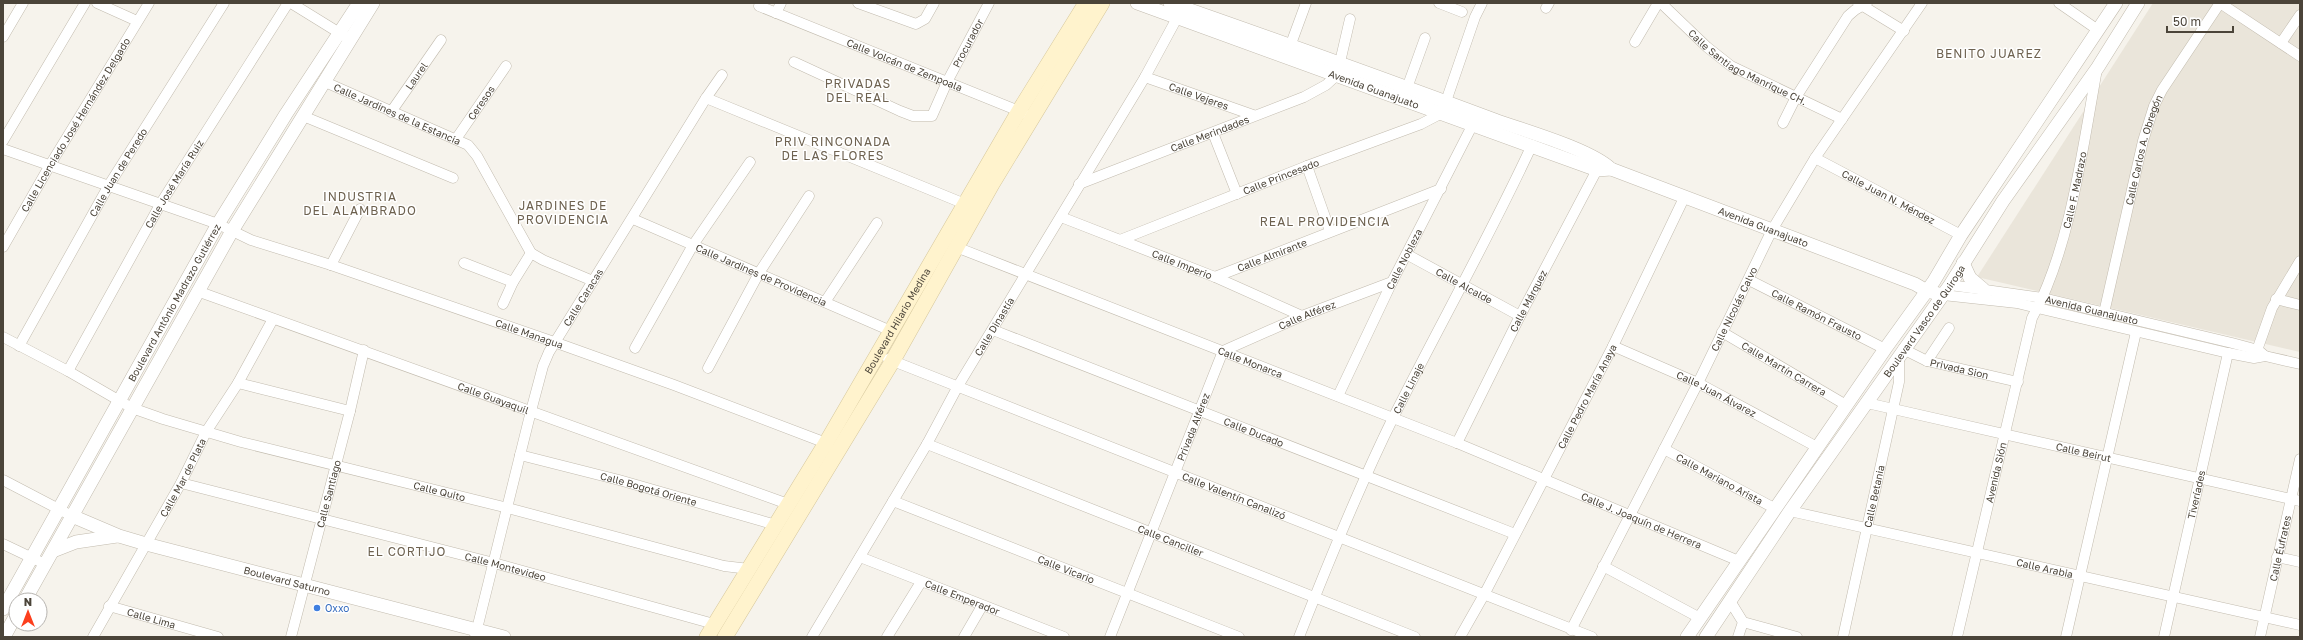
<svg xmlns="http://www.w3.org/2000/svg" width="2303" height="640" font-family="'Golos Text',sans-serif">
  <style>
    .residential { fill: #eae5da }
    .lines { fill: none; stroke-linecap: round; stroke-linejoin: round }
    .minor-casing { stroke: #c2bbae; stroke-width: 11 }
    .tertiary-casing { stroke: #c2bbae; stroke-width: 14 }
    .secondary-casing { stroke: #d6c79b; stroke-width: 16 }
    .minor { stroke: #fff; stroke-width: 10 }
    .tertiary { stroke: #fff; stroke-width: 13 }
    .secondary { stroke: #fff3cd; stroke-width: 15 }
    .shop-dot { fill: #3f7fe0; stroke: #fff; stroke-width: 1.5 }
    .labels { text-anchor: middle; dominant-baseline: central; stroke-width: 3; stroke-linejoin: round; paint-order: stroke }
    .street-label { font-size: 10px; fill: #4b4439; stroke: #fff }
    .shop-label { font-size: 10px; fill: #366cbe; stroke: #fff; text-anchor: start }
    .quarter-label { font-size: 12px; letter-spacing: 1px; fill: #6e6250; stroke: #fff }
  </style>
  <rect width="100%" height="100%" fill="#f6f3ec"/>
  <polygon class="residential" points="2153,3 2300,3 2300,352 1977,277"/>
  <g class="lines">
    <g class="minor-casing">
      <g id="minor">
        <polyline points="97,3 137,21"/>
        <polyline points="291,3 346,37"/>
        <polyline points="858,3 916,24 925,19 934,3"/>
        <polyline points="1439,3 1462,12"/>
        <path id="s1" d="M1661,3L1707,47L1731,66L1842,119"/>
        <polyline points="1858,3 1904,31"/>
        <polyline points="2059,3 2098,30"/>
        <polyline points="2220,3 2300,56"/>
        <path id="s2" d="M759,6L1024,113"/>
        <polyline points="1546,8 1549,3"/>
        <polyline points="776,13 781,3"/>
        <polyline points="3,37 23,3"/>
        <polyline points="1635,42 1658,3"/>
        <polyline points="2281,43 2300,15"/>
        <polyline points="1288,52 1306,3"/>
        <path id="s3" d="M794,62L900,111L913,116H932L947,82L989,3"/>
        <path id="s4" d="M1145,77L1253,115"/>
        <path id="s5" d="M325,82L468,145L477,156L531,253L543,260L593,281"/>
        <polyline points="1407,88 1425,38"/>
        <polyline points="706,98 965,204"/>
        <path id="s6" d="M391,112L441,40"/>
        <polyline points="303,116 453,178"/>
        <polyline points="1783,123 1796,97 1848,16 1855,10 1867,3"/>
        <polyline points="1213,133 1237,194"/>
        <path id="s7" d="M456,139L506,66"/>
        <polyline points="3,141 85,3"/>
        <path id="s8" d="M3,149L218,224L251,240L331,265L554,342L674,385L826,443"/>
        <path id="s9" d="M1815,158L1961,235"/>
        <polyline points="1307,166 1330,231"/>
        <path id="s10" d="M1079,184L1304,97L1326,85L1337,75L1350,19"/>
        <path id="s11" d="M1061,217L1215,277L1302,316"/>
        <path id="s12" d="M633,219L891,331"/>
        <path id="s13" d="M1120,240L1307,166L1421,124L1442,113L1475,17L1482,3"/>
        <path id="s14" d="M3,247L50,165L149,3"/>
        <path id="s15" d="M956,247L1457,443L1739,561"/>
        <path id="s16" d="M1408,255L1520,316"/>
        <polyline points="464,263 513,282"/>
        <polyline points="331,265 360,209"/>
        <path id="s17" d="M1215,277L1441,189"/>
        <path id="s18" d="M1749,280L1885,349"/>
        <path id="s19" d="M1950,285L2043,298L2232,343L2258,350L2265,356"/>
        <path id="s20" d="M197,291L788,504"/>
        <polyline points="1943,295 2017,303 2228,353 2254,358 2265,356 2300,364"/>
        <polyline points="2276,299 2300,305"/>
        <polyline points="825,302 877,223"/>
        <polyline points="503,304 513,282 531,253"/>
        <path id="s21" d="M2104,313L2143,141L2154,106L2162,90L2220,3"/>
        <path id="s22" d="M993,330L1515,534"/>
        <path id="s23" d="M1722,332L1846,405"/>
        <path id="s24" d="M3,337L68,371L132,408L163,419L241,442L508,508L724,566L749,569"/>
        <path id="s25" d="M19,346L109,185L224,3"/>
        <path id="s26" d="M1613,346L1698,383L1817,447"/>
        <polyline points="635,348 693,245 750,162"/>
        <path id="s27" d="M1903,349L1927,361L2018,382"/>
        <polyline points="2255,356 2272,308 2300,261"/>
        <path id="s28" d="M888,359L1592,637"/>
        <polyline points="1927,361 1949,328"/>
        <polyline points="708,368 759,273 809,196"/>
        <path id="s29" d="M68,371L161,203L288,3"/>
        <polyline points="238,383 350,411"/>
        <path id="s30" d="M1338,396L1392,282L1473,124"/>
        <path id="s31" d="M1867,403L2300,501"/>
        <path id="s32" d="M1457,443L1520,316L1600,164"/>
        <path id="s33" d="M927,444L1415,637"/>
        <path id="s34" d="M1664,449L1774,508"/>
        <path id="s35" d="M520,455L619,480L776,525"/>
        <polyline points="3,480 72,516"/>
        <path id="s36" d="M181,483L494,563L714,624"/>
        <path id="s37" d="M893,501L1239,637"/>
        <path id="s38" d="M1790,511L2300,625"/>
        <polyline points="3,544 45,564"/>
        <path id="s39" d="M860,557L1064,637"/>
        <polyline points="2277,557 2300,562"/>
        <polyline points="1603,566 1700,618"/>
        <polyline points="1730,601 1743,622 1738,637"/>
        <path id="s40" d="M109,606L218,637"/>
        <polyline points="1743,622 1797,637"/>
        <path id="s41" d="M1571,630L1698,383L1772,230L1815,158L1922,3"/>
        <path id="s42" d="M93,637L181,483L206,432L238,383L273,319"/>
        <path id="s43" d="M291,637L350,411L364,350"/>
        <path id="s44" d="M475,637L531,411L543,366L549,352L706,98L722,75"/>
        <path id="s45" d="M812,637L927,444L958,386L1145,77L1177,18"/>
        <polyline points="887,637 921,582"/>
        <polyline points="964,637 982,606"/>
        <path id="s46" d="M1110,637L1223,351L1302,316L1392,282"/>
        <path id="s47" d="M1299,637C1328,563 1358,489 1393,418C1439,326 1489,238 1532,145"/>
        <path id="s48" d="M1460,637L1485,593L1613,346L1684,198"/>
        <path id="s49" d="M1843,637L1899,382V356"/>
        <path id="s50" d="M1957,637L2032,318C2070,250 2083,146 2097,69"/>
        <polyline points="2066,637 2136,332"/>
        <path id="s51" d="M2164,637L2228,353"/>
        <path id="s52" d="M2260,637L2300,459"/>
      </g>
    </g>
    <g class="tertiary-casing">
      <g id="tertiary">
        <path id="s53" d="M1137,3L1597,170L1611,169"/>
        <path id="s54" d="M1170,3C1279,41 1387,80 1495,120C1525,131 1590,149 1611,169L1915,284L1927,291L1943,295"/>
        <polyline points="1963,263 1970,278 1983,289"/>
        <path id="s55" d="M72,516L119,536L146,544L504,637"/>
        <polyline points="53,551 76,542 117,536"/>
        <polyline points="25,600 232,231 373,3"/>
        <path id="s56" d="M3,609L218,224L286,114L359,3"/>
        <polyline points="4,637 16,615"/>
        <polyline points="1687,637 1885,349 1934,281 1961,235 2116,3"/>
        <path id="s57" d="M1706,637L1790,511L1950,285L2003,201L2098,67L2138,3"/>
      </g>
    </g>
    <g class="secondary-casing">
      <g id="secondary">
        <path id="s58" d="M707,637L826,443L1019,111L1086,3"/>
        <polyline points="725,637 892,362 992,184 1102,3"/>
      </g>
    </g>
    <use href="#minor" class="minor"/>
    <use href="#tertiary" class="tertiary"/>
    <use href="#secondary" class="secondary"/>
  </g>
  <circle class="shop-dot" cx="317" cy="608" r="4"/>
  <g class="labels">
    <g class="street-label">
      <text stroke="none"><textPath href="#s3" startOffset="231">Procurador</textPath></text>
      <text stroke="none"><textPath href="#s2" startOffset="157">Calle Volcán de Zempoala</textPath></text>
      <text stroke="none"><textPath href="#s1" startOffset="109">Calle Santiago Manrique CH.</textPath></text>
      <text stroke="none"><textPath href="#s6" startOffset="44">Laurel</textPath></text>
      <text stroke="none"><textPath href="#s53" startOffset="252">Avenida Guanajuato</textPath></text>
      <text stroke="none"><textPath href="#s4" startOffset="57">Calle Vejeres</textPath></text>
      <text stroke="none"><textPath href="#s7" startOffset="44">Ceresos</textPath></text>
      <text stroke="none"><textPath href="#s5" startOffset="79">Calle Jardines de la Estancia</textPath></text>
      <text stroke="none"><textPath href="#s14" startOffset="142">Calle Licenciado José Hernández Delgado</textPath></text>
      <text stroke="none"><textPath href="#s10" startOffset="140">Calle Merindades</textPath></text>
      <text stroke="none"><textPath href="#s21" startOffset="168">Calle Carlos A. Obregón</textPath></text>
      <text stroke="none"><textPath href="#s25" startOffset="200">Calle Juan de Peredo</textPath></text>
      <text stroke="none"><textPath href="#s13" startOffset="173">Calle Princesado</textPath></text>
      <text stroke="none"><textPath href="#s29" startOffset="215">Calle José María Ruiz</textPath></text>
      <text stroke="none"><textPath href="#s50" startOffset="463">Calle F. Madrazo</textPath></text>
      <text stroke="none"><textPath href="#s9" startOffset="83">Calle Juan N. Méndez</textPath></text>
      <text stroke="none"><textPath href="#s54" startOffset="635">Avenida Guanajuato</textPath></text>
      <text stroke="none"><textPath href="#s17" startOffset="61">Calle Almirante</textPath></text>
      <text stroke="none"><textPath href="#s30" startOffset="152">Calle Nobleza</textPath></text>
      <text stroke="none"><textPath href="#s11" startOffset="130">Calle Imperio</textPath></text>
      <text stroke="none"><textPath href="#s12" startOffset="140">Calle Jardines de Providencia</textPath></text>
      <text stroke="none"><textPath href="#s16" startOffset="64">Calle Alcalde</textPath></text>
      <text stroke="none"><textPath href="#s44" startOffset="359">Calle Caracas</textPath></text>
      <text stroke="none"><textPath href="#s32" startOffset="159">Calle Márquez</textPath></text>
      <text stroke="none"><textPath href="#s56" startOffset="351">Boulevard Antônio Madrazo Gutiérrez</textPath></text>
      <text stroke="none"><textPath href="#s41" startOffset="360">Calle Nicolás Calvo</textPath></text>
      <text stroke="none"><textPath href="#s19" startOffset="144">Avenida Guanajuato</textPath></text>
      <text stroke="none"><textPath href="#s46" startOffset="399">Calle Alférez</textPath></text>
      <text stroke="none"><textPath href="#s18" startOffset="76">Calle Ramón Frausto</textPath></text>
      <text stroke="none"><textPath href="#s58" startOffset="369">Boulevard Hilario Medina</textPath></text>
      <text stroke="none"><textPath href="#s57" startOffset="384">Boulevard Vasco de Quiroga</textPath></text>
      <text stroke="none"><textPath href="#s45" startOffset="360">Calle Dinastía</textPath></text>
      <text stroke="none"><textPath href="#s8" startOffset="558">Calle Managua</textPath></text>
      <text stroke="none"><textPath href="#s15" startOffset="316">Calle Monarca</textPath></text>
      <text stroke="none"><textPath href="#s27" startOffset="60">Privada Sion</textPath></text>
      <text stroke="none"><textPath href="#s23" startOffset="72">Calle Martín Carrera</textPath></text>
      <text stroke="none"><textPath href="#s47" startOffset="272">Calle Linaje</textPath></text>
      <text stroke="none"><textPath href="#s26" startOffset="114">Calle Juan Álvarez</textPath></text>
      <text stroke="none"><textPath href="#s20" startOffset="315">Calle Guayaquil</textPath></text>
      <text stroke="none"><textPath href="#s48" startOffset="272">Calle Pedro María Anaya</textPath></text>
      <text stroke="none"><textPath href="#s46" startOffset="226">Privada Alférez</textPath></text>
      <text stroke="none"><textPath href="#s22" startOffset="280">Calle Ducado</textPath></text>
      <text stroke="none"><textPath href="#s31" startOffset="222">Calle Beirut</textPath></text>
      <text stroke="none"><textPath href="#s50" startOffset="169">Avenida Sión</textPath></text>
      <text stroke="none"><textPath href="#s42" startOffset="183">Calle Mar de Plata</textPath></text>
      <text stroke="none"><textPath href="#s34" startOffset="63">Calle Mariano Arista</textPath></text>
      <text stroke="none"><textPath href="#s35" startOffset="133">Calle Bogotá Oriente</textPath></text>
      <text stroke="none"><textPath href="#s24" startOffset="466">Calle Quito</textPath></text>
      <text stroke="none"><textPath href="#s43" startOffset="148">Calle Santiago</textPath></text>
      <text stroke="none"><textPath href="#s28" startOffset="372">Calle Valentín Canalizó</textPath></text>
      <text stroke="none"><textPath href="#s51" startOffset="146">Tiveríades</textPath></text>
      <text stroke="none"><textPath href="#s49" startOffset="144">Calle Betania</textPath></text>
      <text stroke="none"><textPath href="#s15" startOffset="738">Calle J. Joaquín de Herrera</textPath></text>
      <text stroke="none"><textPath href="#s33" startOffset="262">Calle Canciller</textPath></text>
      <text stroke="none"><textPath href="#s52" startOffset="91">Calle Éufrates</textPath></text>
      <text stroke="none"><textPath href="#s36" startOffset="335">Calle Montevideo</textPath></text>
      <text stroke="none"><textPath href="#s37" startOffset="186">Calle Vicario</textPath></text>
      <text stroke="none"><textPath href="#s38" startOffset="261">Calle Arabia</textPath></text>
      <text stroke="none"><textPath href="#s55" startOffset="225">Boulevard Saturno</textPath></text>
      <text stroke="none"><textPath href="#s39" startOffset="110">Calle Emperador</textPath></text>
      <text stroke="none"><textPath href="#s40" startOffset="44">Calle Lima</textPath></text>
    </g>
    <g class="shop-label">
      <text x="325" y="608">Oxxo</text>
    </g>
    <g class="quarter-label">
      <text x="1989" y="53">BENITO JUAREZ</text>
      <text x="858" y="83">PRIVADAS<tspan x="858" dy="14">DEL REAL</tspan></text>
      <text x="833" y="141">PRIV RINCONADA<tspan x="833" dy="14">DE LAS FLORES</tspan></text>
      <text x="360" y="196">INDUSTRIA<tspan x="360" dy="14">DEL ALAMBRADO</tspan></text>
      <text x="563" y="205">JARDINES DE<tspan x="563" dy="14">PROVIDENCIA</tspan></text>
      <text x="1325" y="221">REAL PROVIDENCIA</text>
      <text x="407" y="551">EL CORTIJO</text>
    </g>
  </g>
  <rect width="2303" height="640" fill="none" stroke="#4b4439" stroke-width="8"/>
  <g transform="translate(28 612)"><circle r="19" fill="#ffffff" stroke="#b7b4b0"/>
  <path d="M0-3L7 15L0 10L-7 15Z" fill="#fc3f1d"/>
  <text y="-6" font-size="11" font-weight="bold" text-anchor="middle" fill="#4b4439">N</text>
  </g>
  <path d="M2167 26v6h66v-6" fill="none" stroke="#4b4439" stroke-width="2"/>
  <text x="2173" y="26" font-size="12" fill="#4b4439" stroke="#ffffff" stroke-width="3" paint-order="stroke">50 m</text>
</svg>
